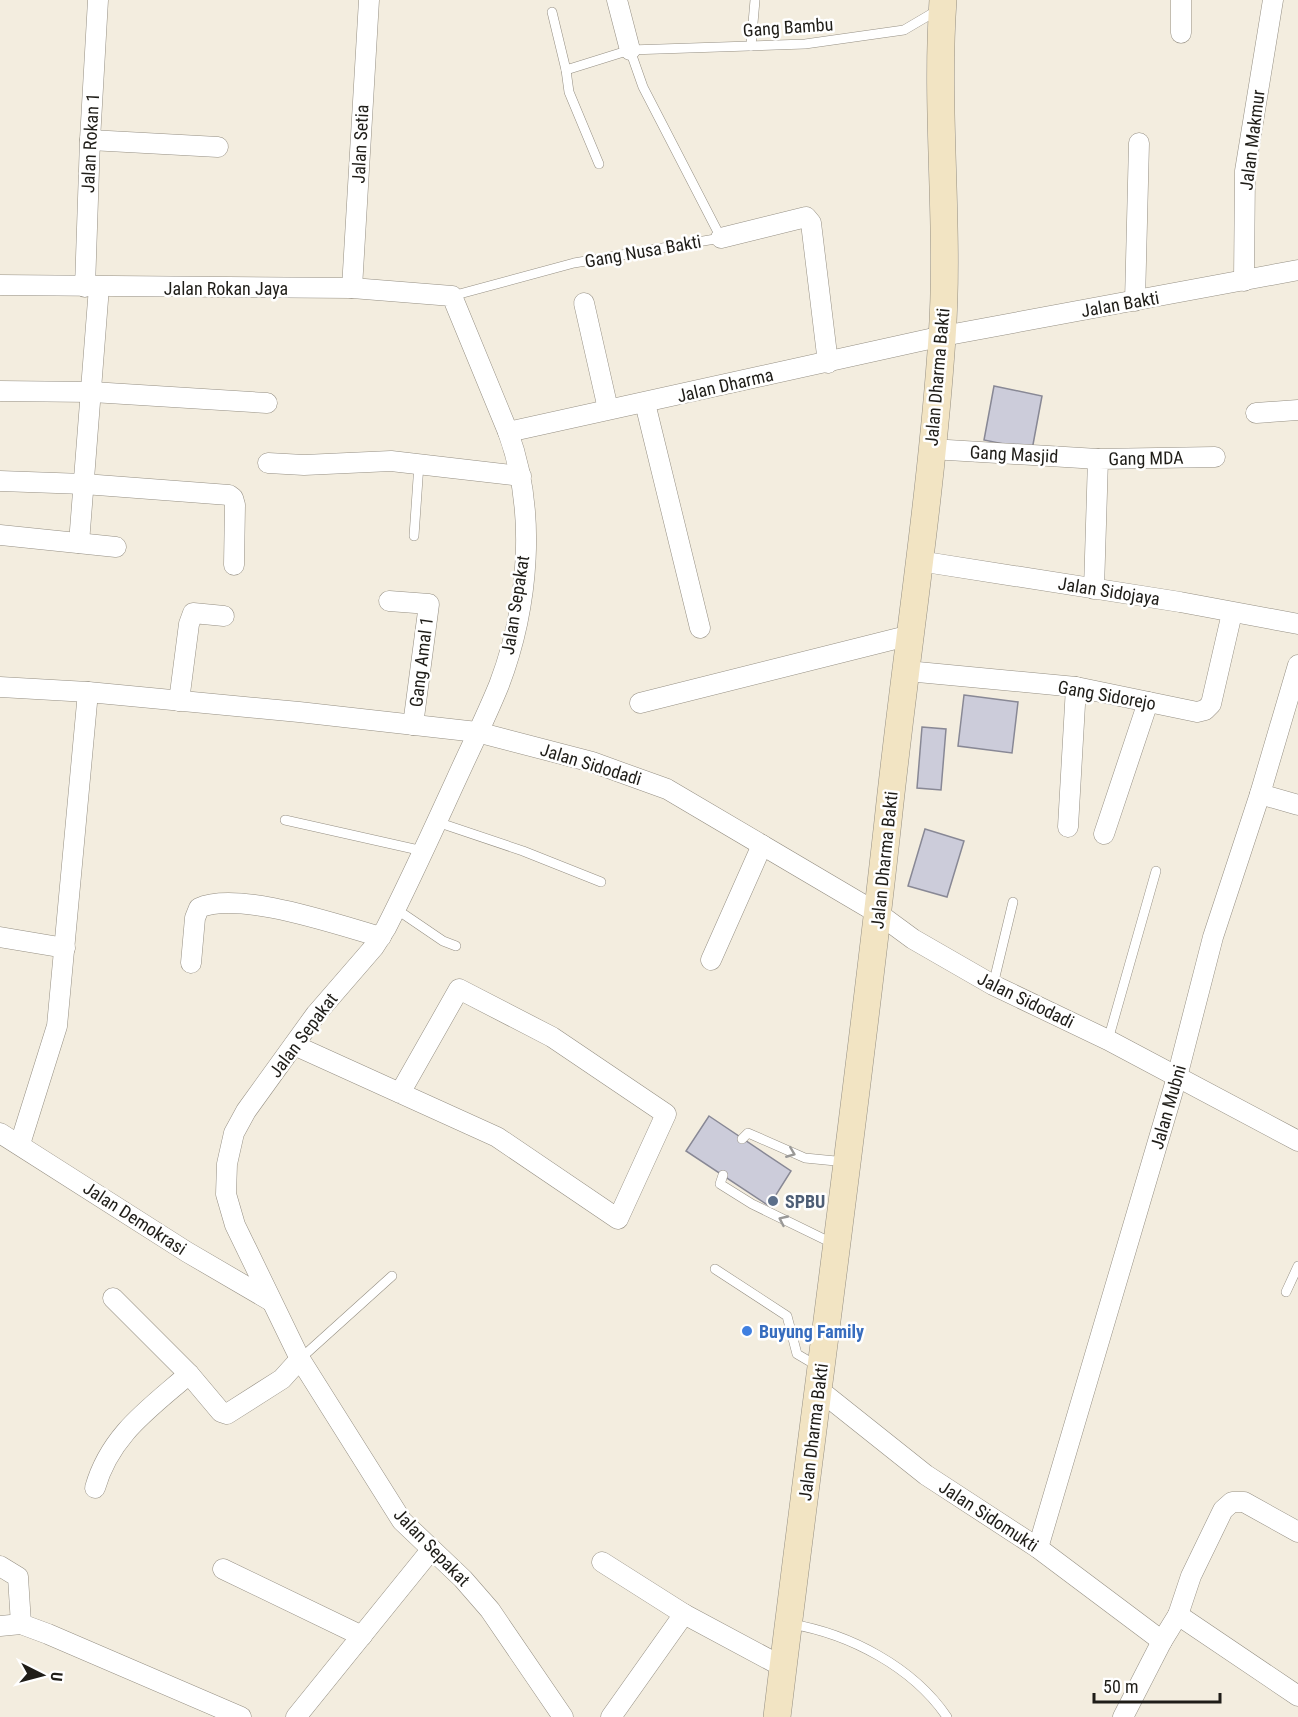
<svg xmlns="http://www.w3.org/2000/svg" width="1298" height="1717" font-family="'Roboto Condensed',sans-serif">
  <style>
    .building { fill: #ccccda; stroke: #888895; stroke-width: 1.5 }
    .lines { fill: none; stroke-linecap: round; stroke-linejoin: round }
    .lane-casing { stroke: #958f83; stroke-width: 10 }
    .street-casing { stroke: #958f83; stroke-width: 21 }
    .secondary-casing { stroke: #958f83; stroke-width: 28 }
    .lane { stroke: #fff; stroke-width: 9 }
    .street { stroke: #fff; stroke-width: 20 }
    .secondary { stroke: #f2e4c3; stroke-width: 27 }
    .oneway { stroke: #9a9997 }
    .service-dot { fill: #5c6f8a; stroke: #fff; stroke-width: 2 }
    .shop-dot { fill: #3f7fe0; stroke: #fff; stroke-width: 2 }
    .labels { text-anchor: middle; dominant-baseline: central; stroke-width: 5; stroke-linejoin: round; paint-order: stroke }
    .street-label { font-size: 18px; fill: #1f1d18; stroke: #fff }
    .service-label { font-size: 18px; font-weight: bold; fill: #4e5e75; stroke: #fff; text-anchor: start }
    .shop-label { font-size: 18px; font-weight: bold; fill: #366cbe; stroke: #fff; text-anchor: start }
  </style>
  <rect width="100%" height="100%" fill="#f3eddf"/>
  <g class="building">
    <polygon points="994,386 1042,396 1032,450 984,440"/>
    <polygon points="964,695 1018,702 1012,753 958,746"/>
    <polygon points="922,727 946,729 941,790 917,788"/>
    <polygon points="925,829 964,841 947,897 908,886"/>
    <polygon points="709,1116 791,1171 769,1206 686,1151"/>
  </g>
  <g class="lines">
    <g class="lane-casing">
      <g id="lane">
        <polyline points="552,12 566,70 630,50 805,44 904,30 938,10"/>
        <polyline points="751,46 755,0"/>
        <polyline points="566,70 569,92 599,164"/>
        <polyline points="452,296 574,263 721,238 643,87 630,50"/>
        <polyline points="414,536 419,464"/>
        <polyline points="285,820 423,851"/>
        <polyline points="437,822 523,851 601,882"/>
        <polyline points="396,909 443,941 456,946"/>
        <polyline points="993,985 1013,902"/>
        <polyline points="1108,1040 1156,871"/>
        <polyline points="742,1139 748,1133 805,1158 846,1162"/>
        <polyline points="723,1175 720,1184 752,1204 834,1244"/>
        <polyline points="715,1269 787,1316 797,1354 819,1367"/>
        <polyline points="1286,1292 1298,1266"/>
        <polyline points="300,1359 392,1276"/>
        <path d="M791,1624C850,1634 913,1667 947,1717"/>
      </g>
    </g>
    <g class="street-casing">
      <g id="street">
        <polyline points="617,0 630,50"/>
        <polyline points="1181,33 1181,0"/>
        <polyline points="90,140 218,147"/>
        <polyline points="721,238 806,217 811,223 828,363"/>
        <polyline points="1244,281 1245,171 1273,0"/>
        <path d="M0,285L352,288L452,296L508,432C537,511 529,606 499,685C486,717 470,749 456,780C433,830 411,879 386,928L374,947L316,1014L246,1111L234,1133L227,1164L226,1194L235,1225L300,1359L402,1521L463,1579L490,1610L563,1717"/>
        <polyline points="85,287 90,140 98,0"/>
        <polyline points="352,288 369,0"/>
        <polyline points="1135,301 1139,143"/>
        <polyline points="584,303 608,409"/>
        <polyline points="0,391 92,392 267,403"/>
        <polyline points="645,403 700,628"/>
        <polyline points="1256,413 1298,410"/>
        <polyline points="508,432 943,336 1298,270"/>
        <polyline points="931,449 1098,459"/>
        <polyline points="268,463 304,465 391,461 521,476"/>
        <polyline points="0,481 84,484 229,495 233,498 235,505 234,565"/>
        <polyline points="0,535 116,547"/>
        <polyline points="79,543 99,287"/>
        <polyline points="919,561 1180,602 1298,624"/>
        <polyline points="1094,589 1098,459 1215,457"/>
        <polyline points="389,601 429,604 413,725"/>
        <polyline points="907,671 1076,687 1197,712 1205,710 1211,704 1232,613"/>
        <polyline points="0,687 88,692 299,712 477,732 592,762 667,789 879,914 913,939 993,985 1108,1040 1298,1141"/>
        <polyline points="179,701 189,624 193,613 224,616"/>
        <polyline points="640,703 911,635"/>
        <polyline points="1260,794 1298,805"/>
        <polyline points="1068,827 1076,687"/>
        <polyline points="1104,834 1148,702"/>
        <polyline points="0,937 65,948"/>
        <polyline points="711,960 762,845"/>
        <path d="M191,963L195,918L199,908C238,890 338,925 381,937"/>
        <polyline points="294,1045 497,1137 618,1219 666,1114 552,1037 459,989 400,1093"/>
        <polyline points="0,1133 187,1252 271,1301"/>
        <polyline points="20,1144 57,1026 88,692"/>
        <polyline points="113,1298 189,1374 221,1412 227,1414 282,1379 300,1359"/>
        <polyline points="818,1389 926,1475 1038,1548 1162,1641 1178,1615 1298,1696"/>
        <path d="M95,1488C110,1435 149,1409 189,1374"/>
        <polyline points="1038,1548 1177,1077 1213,937 1260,794 1298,665"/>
        <polyline points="602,1562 684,1614 783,1667"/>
        <polyline points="0,1566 18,1577 21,1624"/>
        <polyline points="223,1569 362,1636"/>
        <polyline points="1178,1615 1191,1576 1223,1510 1232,1502 1244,1502 1298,1532"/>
        <polyline points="0,1626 21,1624 48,1634 241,1717"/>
        <polyline points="296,1717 431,1550"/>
        <polyline points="611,1717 684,1614"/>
        <polyline points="1123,1717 1162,1641"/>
      </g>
    </g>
    <g class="secondary-casing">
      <path id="secondary" d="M777,1717C813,1418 855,1120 888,821C905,660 931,500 942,338C950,226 935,113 943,0"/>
    </g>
    <use href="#lane" class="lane"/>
    <use href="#street" class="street"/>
    <use href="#secondary" class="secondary"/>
  </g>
  <defs><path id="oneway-chevron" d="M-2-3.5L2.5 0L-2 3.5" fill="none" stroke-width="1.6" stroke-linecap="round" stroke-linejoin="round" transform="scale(1.5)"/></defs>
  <g class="oneway">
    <use href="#oneway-chevron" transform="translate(791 1153) rotate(22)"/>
    <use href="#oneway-chevron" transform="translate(783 1220) rotate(-155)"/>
  </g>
  <circle class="service-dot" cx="773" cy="1201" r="6"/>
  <circle class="shop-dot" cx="747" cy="1331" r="6"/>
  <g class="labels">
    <g class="street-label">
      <text transform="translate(788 27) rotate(-4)">Gang Bambu</text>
      <text transform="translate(1252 140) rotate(-83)">Jalan Makmur</text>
      <text transform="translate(90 143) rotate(-87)">Jalan Rokan 1</text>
      <text transform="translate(360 144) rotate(-87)">Jalan Setia</text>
      <text transform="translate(643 251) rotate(-10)">Gang Nusa Bakti</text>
      <text x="226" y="288">Jalan Rokan Jaya</text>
      <text transform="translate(1120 304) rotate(-10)">Jalan Bakti</text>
      <text transform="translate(937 377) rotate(-85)">Jalan Dharma Bakti</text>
      <text transform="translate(725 385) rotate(-13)">Jalan Dharma</text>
      <text transform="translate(1014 454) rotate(3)">Gang Masjid</text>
      <text transform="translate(1146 458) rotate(-1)">Gang MDA</text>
      <text transform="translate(1109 591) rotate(9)">Jalan Sidojaya</text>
      <text transform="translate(515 605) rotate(-81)">Jalan Sepakat</text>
      <text transform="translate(421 662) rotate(-83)">Gang Amal 1</text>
      <text transform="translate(1107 695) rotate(10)">Gang Sidorejo</text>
      <text transform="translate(591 764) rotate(17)">Jalan Sidodadi</text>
      <text transform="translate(884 860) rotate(-84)">Jalan Dharma Bakti</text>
      <text transform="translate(1026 1000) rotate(26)">Jalan Sidodadi</text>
      <text transform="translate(303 1035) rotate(-53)">Jalan Sepakat</text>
      <text transform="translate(1168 1107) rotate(-74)">Jalan Mubni</text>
      <text transform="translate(135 1218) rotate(33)">Jalan Demokrasi</text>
      <text transform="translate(813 1432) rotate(-83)">Jalan Dharma Bakti</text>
      <text transform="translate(989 1516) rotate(33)">Jalan Sidomukti</text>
      <text transform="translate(432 1547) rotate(46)">Jalan Sepakat</text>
    </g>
    <g class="service-label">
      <text x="785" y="1201">SPBU</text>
    </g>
    <g class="shop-label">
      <text x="759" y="1331">Buyung Family</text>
    </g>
  </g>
  <g transform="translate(42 1675) rotate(96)" stroke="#ffffff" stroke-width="4.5" paint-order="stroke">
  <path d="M0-4.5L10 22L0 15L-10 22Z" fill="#1f1d18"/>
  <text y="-9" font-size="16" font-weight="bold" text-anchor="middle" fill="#1f1d18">U</text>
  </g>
  <path d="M1094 1693v9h126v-9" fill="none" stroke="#1f1d18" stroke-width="3"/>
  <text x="1103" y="1693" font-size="18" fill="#1f1d18" stroke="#ffffff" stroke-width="4.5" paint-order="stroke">50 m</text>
</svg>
